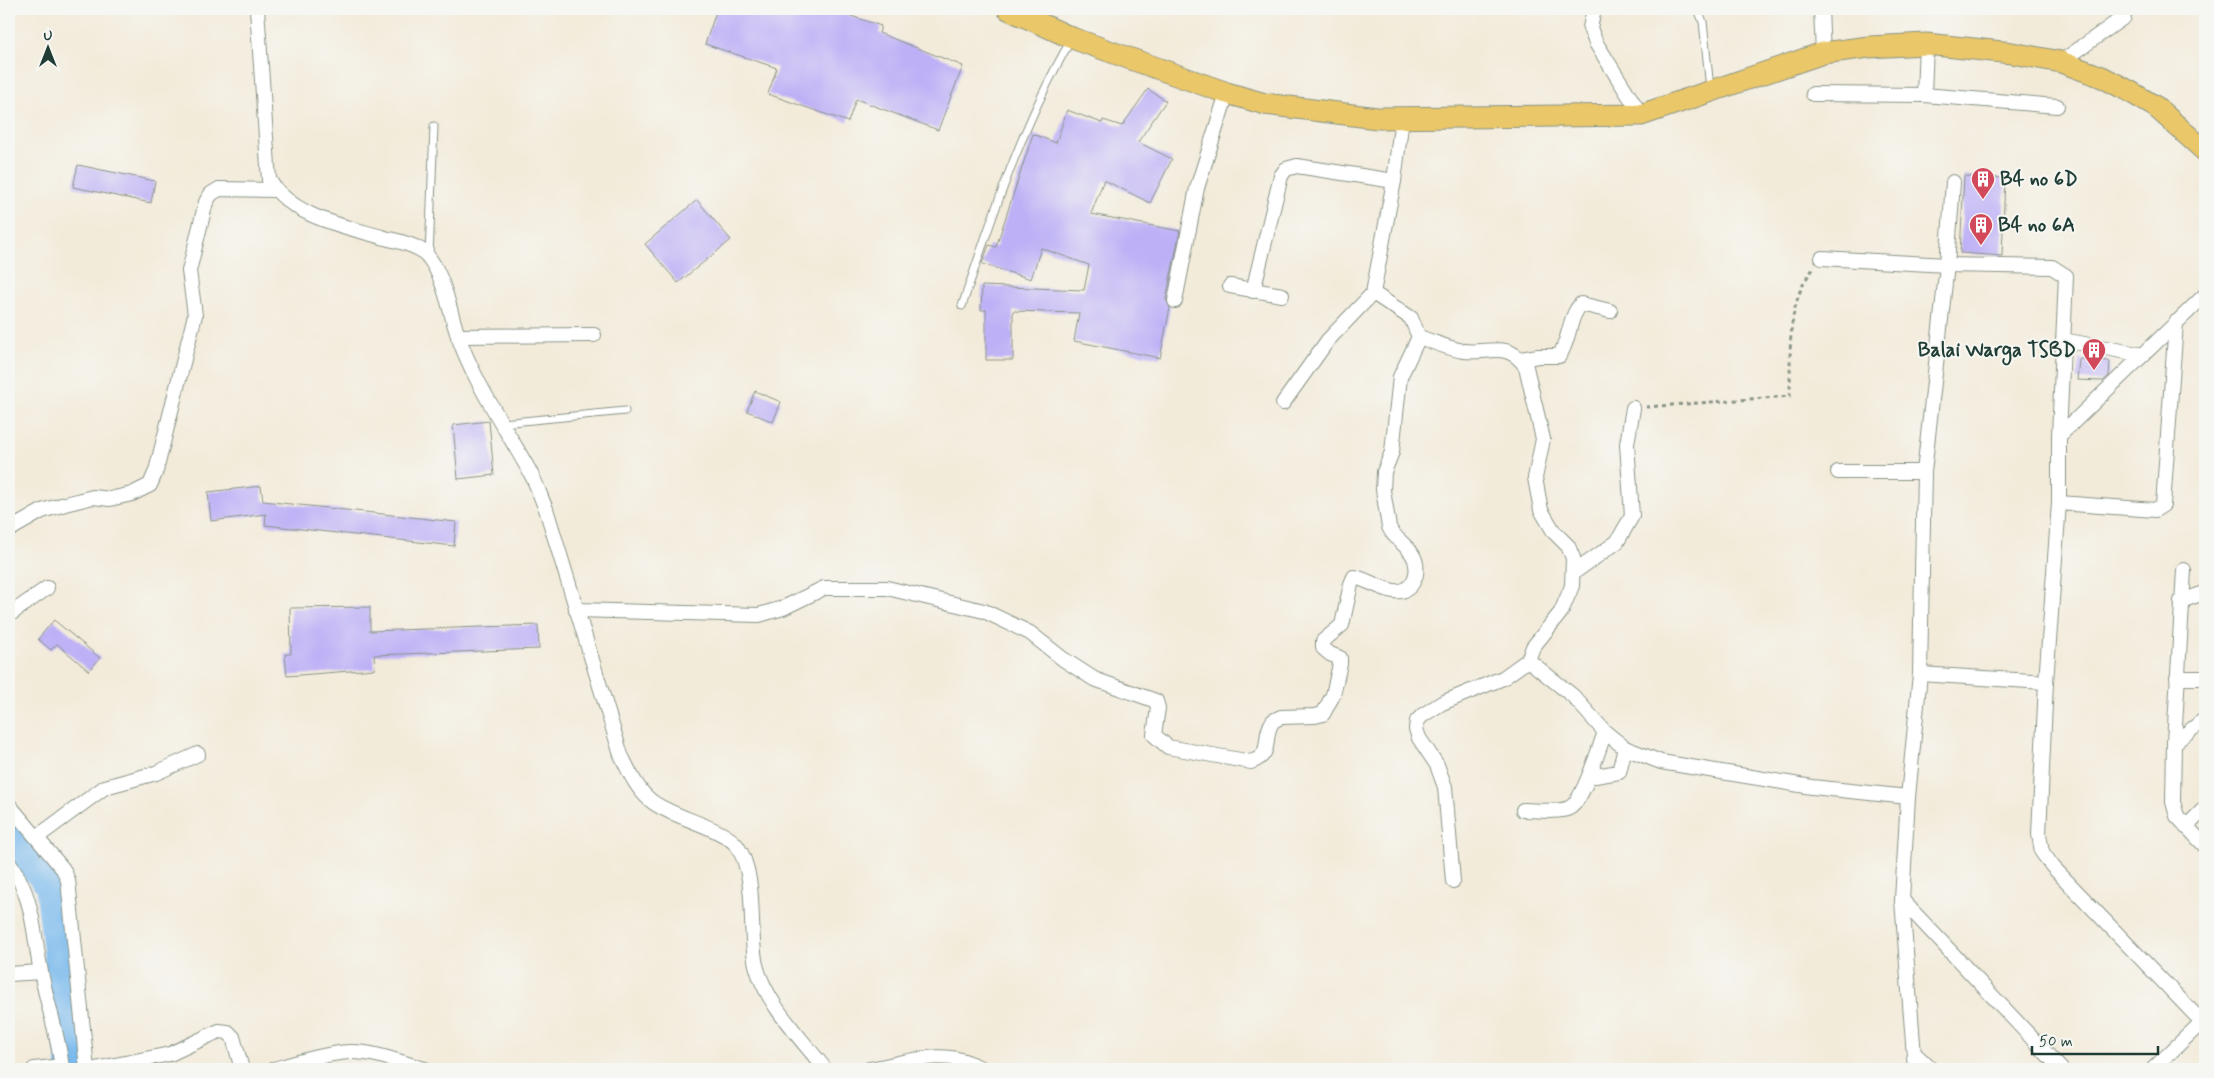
<svg xmlns="http://www.w3.org/2000/svg" width="2214" height="1078" font-family="Mynerve,sans-serif">
  <style>
    .lines { fill: none; stroke-linecap: round; stroke-linejoin: round }
    .river { stroke: #79b9ed; stroke-width: 30 }
    .building { fill: #bdb0f6 }
    .lane-casing { stroke: #899487; stroke-width: 9 }
    .street-casing { stroke: #899487; stroke-width: 16 }
    .primary-casing { stroke: #899487; stroke-width: 23 }
    .path { stroke: #899487; stroke-width: 3; stroke-dasharray: 4 4; stroke-linecap: butt }
    .lane { stroke: #fff; stroke-width: 7 }
    .street { stroke: #fff; stroke-width: 14 }
    .primary { stroke: #eac769; stroke-width: 21 }
    .labels { text-anchor: middle; dominant-baseline: central; stroke-width: 4; stroke-linejoin: round; paint-order: stroke }
    .poi-label { font-size: 20px; font-weight: bold; fill: #1f3d34; stroke: #f6f6f2; text-anchor: start }
  </style>
  <rect width="100%" height="100%" fill="#f6f6f2"/>
  <filter id="ink" filterUnits="userSpaceOnUse"><feTurbulence type="fractalNoise" baseFrequency=".02" numOctaves="2"/><feDisplacementMap in="SourceGraphic" scale="10" xChannelSelector="R" yChannelSelector="G"/><feConvolveMatrix kernelMatrix="1 2 1 2 8 2 1 2 1" color-interpolation-filters="sRGB"/></filter>
  <filter id="wash" filterUnits="userSpaceOnUse"><feTurbulence type="fractalNoise" baseFrequency=".0096" numOctaves="4" result="noise"/><feDisplacementMap in="SourceGraphic" scale="20" xChannelSelector="R" yChannelSelector="G"/><feGaussianBlur stdDeviation="1.12" result="paint"/><feColorMatrix in="noise" values="0 0 0 0 0 0 0 0 0 0 0 0 0 0 0 0 0 1.4 0 .05"/><feComposite in="paint" operator="in"/></filter>
  <g filter="url(#wash)">
    <rect width="100%" height="100%" fill="#f3ebda"/>
    <g class="lines">
      <polyline class="river" points="9,838 50,885 72,1069"/>
    </g>
    <g id="blocks">
      <g class="building">
        <polygon points="717,9 830,9 881,26 879,33 963,66 938,130 856,99 848,122 768,94 777,68 705,44"/>
        <polygon points="1148,89 1166,101 1138,142 1172,159 1150,203 1104,180 1091,214 1180,231 1166,299 1170,308 1160,358 1074,341 1079,313 1013,311 1013,360 986,360 986,310 981,310 982,286 1084,290 1089,265 1041,248 1031,279 982,264 989,245 996,247 1033,134 1056,143 1067,110 1102,123 1103,120 1122,126"/>
        <polygon points="78,165 155,181 151,203 73,187"/>
        <polygon points="1964,176 2005,178 2002,256 1960,253"/>
        <polygon points="697,200 731,240 678,283 645,244"/>
        <polygon points="2079,359 2110,361 2109,376 2103,381 2077,380"/>
        <polygon points="755,391 781,402 773,422 747,411"/>
        <polygon points="489,421 494,475 458,479 453,425"/>
        <polygon points="261,486 263,501 456,522 454,546 265,525 266,514 211,521 208,492"/>
        <polygon points="370,607 370,631 538,625 539,649 374,655 375,669 287,676 285,654 291,654 290,608"/>
        <polygon points="54,620 100,658 89,671 57,644 51,650 38,639"/>
      </g>
    </g>
  </g>
  <g filter="url(#ink)">
    <use href="#blocks" fill-opacity="0" stroke="#899487" stroke-width="1"/>
    <g class="lines">
      <g class="lane-casing">
        <g id="lane">
          <polyline points="1698,9 1703,22 1710,88"/>
          <polyline points="429,257 434,126"/>
          <path d="M962,306C993,215 1022,124 1071,40"/>
          <polyline points="501,423 625,411"/>
        </g>
      </g>
      <g class="street-casing">
        <g id="street">
          <path d="M257,9L269,180C293,218 345,226 385,238C397,241 410,243 421,250C442,265 449,309 457,333C474,383 506,428 531,474C537,485 541,498 546,509L621,755C629,771 636,788 650,800C670,817 725,828 737,846C758,876 748,930 756,965C766,1004 801,1038 825,1069"/>
          <polyline points="1594,9 1590,28 1596,43 1641,115"/>
          <polyline points="1821,9 1823,53"/>
          <polyline points="2061,62 2124,17"/>
          <polyline points="1813,94 1924,95 2057,106"/>
          <polyline points="1924,95 1926,44"/>
          <path d="M1402,118L1394,181L1373,293L1411,318L1419,337C1434,342 1449,349 1464,351C1490,354 1508,340 1526,367L1543,439L1535,478L1541,510L1554,532L1568,546L1573,558L1572,586L1561,612L1533,647L1528,660L1503,678L1442,703L1423,715L1417,721L1416,729L1419,738L1437,765L1445,787L1453,881"/>
          <polyline points="1822,258 1947,265 2052,267 2066,276 2059,436 2059,503 2046,682 2039,834 2042,852 2053,867 2205,1025"/>
          <polyline points="1230,286 1282,295"/>
          <polyline points="1253,291 1281,176 1286,169 1297,166 1394,181"/>
          <polyline points="1175,301 1197,188 1227,93"/>
          <polyline points="458,336 594,335"/>
          <polyline points="2063,340 2143,355"/>
          <path d="M1521,359L1538,356H1559C1570,341 1568,318 1581,304L1610,311"/>
          <polyline points="1283,403 1328,340 1373,293"/>
          <polyline points="2059,436 2205,295"/>
          <polyline points="1838,472 1924,472"/>
          <polyline points="2059,503 2155,510 2163,505 2176,322"/>
          <polyline points="9,530 42,511 65,504 93,497 110,499 132,494 150,485 156,471 195,315 189,271 206,202 211,194 219,189 275,190"/>
          <polyline points="2184,570 2174,743 2173,802 2177,816 2205,846"/>
          <polyline points="1573,573 1617,542 1632,516 1627,444 1633,408"/>
          <polyline points="2181,601 2204,593"/>
          <path d="M576,610L759,615L783,608L824,588H887L984,611L1030,633L1063,659L1094,679L1156,701L1158,708L1154,735L1168,747L1251,762C1275,754 1261,737 1273,721L1281,717L1315,716L1323,714L1333,695L1340,664V658L1330,654L1323,648V641L1342,625L1351,584L1354,577C1371,579 1402,606 1414,580C1418,573 1417,561 1412,554C1406,544 1394,539 1389,527L1383,490L1384,472L1392,452L1400,377L1419,337"/>
          <polyline points="9,615 47,588"/>
          <polyline points="1528,660 1573,696 1605,732 1625,748 1661,762 1812,787 1908,797"/>
          <polyline points="1920,674 2046,682"/>
          <polyline points="2177,678 2205,678"/>
          <polyline points="2174,743 2205,719"/>
          <polyline points="1589,777 1619,772 1625,748"/>
          <polyline points="9,805 63,869 68,880 87,1069"/>
          <path d="M1523,810C1534,810 1559,813 1569,808C1583,802 1599,748 1605,732"/>
          <polyline points="2186,827 2205,808"/>
          <polyline points="37,837 105,787 156,773 198,754"/>
          <path d="M9,863C34,896 33,932 41,972C47,1004 59,1037 62,1069"/>
          <polyline points="1902,900 2061,1069"/>
          <polyline points="9,974 41,972"/>
          <polyline points="1914,1053 1931,1069"/>
          <polyline points="34,1069 62,1066"/>
          <polyline points="95,1069 170,1054 219,1031 228,1032 233,1037 242,1069"/>
          <path d="M274,1069C298,1062 324,1054 349,1052C374,1051 401,1063 425,1069"/>
          <path d="M870,1069C898,1064 932,1052 961,1060C968,1062 976,1066 983,1069"/>
          <polyline points="1915,1069 1902,900 1908,797 1920,674 1924,472 1947,265 1953,182"/>
          <polyline points="2153,1069 2202,1022"/>
        </g>
      </g>
      <g class="primary-casing">
        <polyline id="primary" points="1008,9 1072,38 1227,93 1265,104 1377,118 1641,115 1823,53 1869,47 1926,44 2012,53 2061,62 2102,77 2129,91 2156,107 2205,151"/>
      </g>
      <path class="path" d="M1646,407L1790,396C1791,354 1785,304 1813,269"/>
      <use href="#lane" class="lane"/>
      <use href="#street" class="street"/>
      <use href="#primary" class="primary"/>
    </g>
  </g>
  <defs>
    <g id="building-pin" transform="scale(1.25)"><path d="M0 17L-7.5 6A9.5 9.5 0 1 1 7.5 6Z" fill="#d1495b" stroke="#f6f6f2"/><path d="M-4-6H4V6H1V3H-1V6H-4ZM-2.5-4.3h1.7v1.8h-1.7ZM.8-4.3h1.7v1.8H.8ZM-2.5-1h1.7V.8h-1.7ZM.8-1h1.7V.8H.8Z" fill="#fff"/></g>
  </defs>
  <g fill-rule="evenodd">
    <use href="#building-pin" x="1983" y="179"/>
    <use href="#building-pin" x="1981" y="225"/>
    <use href="#building-pin" x="2094" y="350"/>
  </g>
  <g class="labels">
    <g class="poi-label">
      <text x="2000" y="179">B4 no 6D</text>
      <text x="1998" y="225">B4 no 6A</text>
      <text x="2076" y="350" text-anchor="end">Balai Warga TSBD</text>
    </g>
  </g>
  <rect width="2214" height="1078" fill="none" stroke="#f6f6f2" stroke-width="30"/>
  <g transform="translate(48 48)" stroke="#f6f6f2" stroke-width="4" paint-order="stroke">
  <path d="M0-4L9 19L0 12L-9 19Z" fill="#1f3d34"/>
  <text y="-8" font-size="14" font-weight="bold" text-anchor="middle" fill="#1f3d34">U</text>
  </g>
  <path d="M2032 1046v8h126v-8" fill="none" stroke="#1f3d34" stroke-width="2.5"/>
  <text x="2039" y="1046" font-size="15" fill="#1f3d34" stroke="#f6f6f2" stroke-width="4" paint-order="stroke">50 m</text>
</svg>
